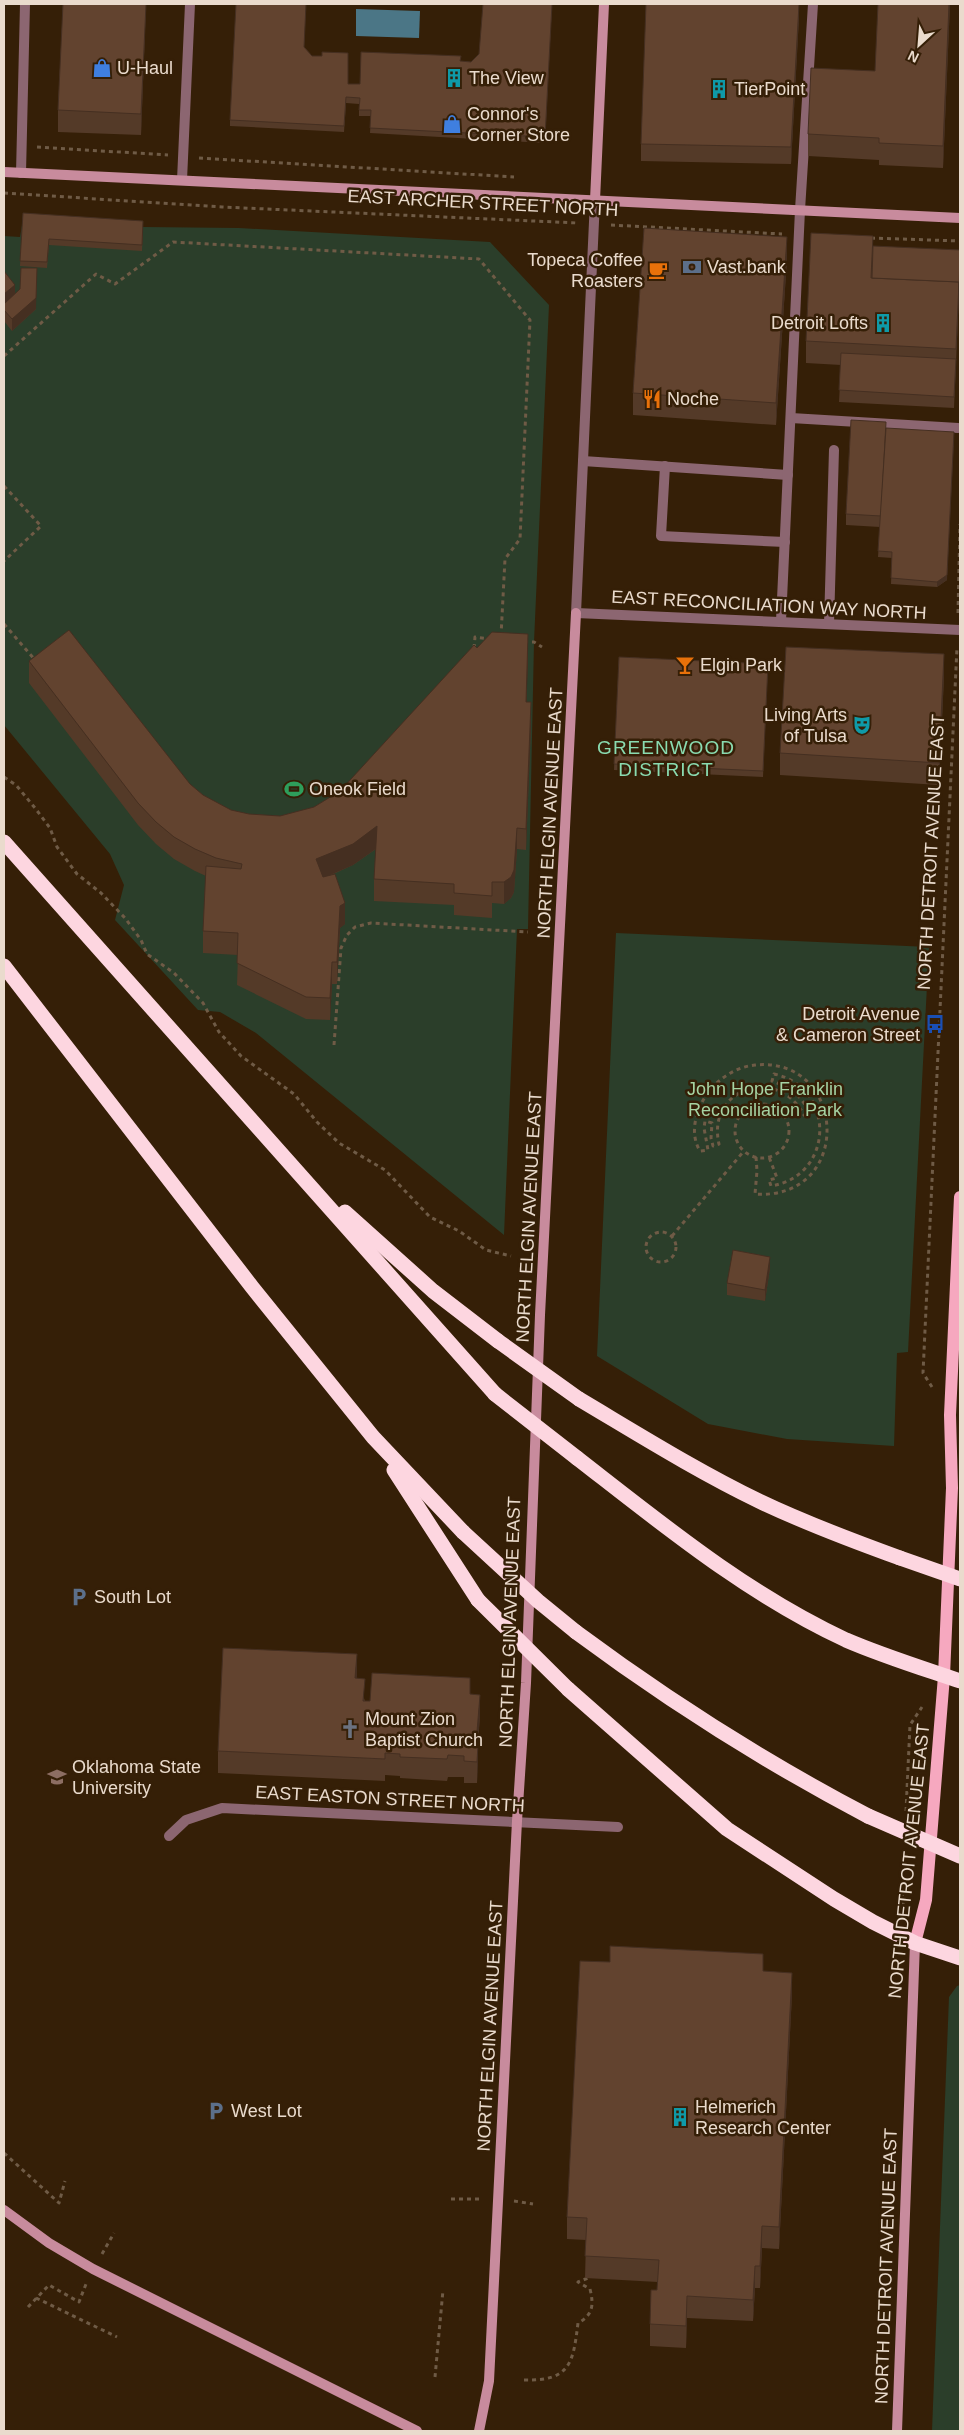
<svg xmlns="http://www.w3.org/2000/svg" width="964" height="2435" font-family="Helvetica,sans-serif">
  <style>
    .green { fill: #2b3e2a }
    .water { fill: #4b7686 }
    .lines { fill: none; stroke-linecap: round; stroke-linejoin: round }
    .path { stroke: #6f5b46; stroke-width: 3; stroke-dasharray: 4 4; stroke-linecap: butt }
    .lane { stroke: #8c6671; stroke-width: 10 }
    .street { stroke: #8c6671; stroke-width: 10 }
    .secondary { stroke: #c88b9d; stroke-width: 10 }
    .primary { stroke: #f6a8bf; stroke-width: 12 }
    .highway { stroke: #fdd6e0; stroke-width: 15 }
    .highway-bridge { stroke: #fdd6e0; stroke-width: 15 }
    .wall { fill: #543a28 }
    .shaded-wall { fill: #452f21 }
    .building { fill: #62432f; stroke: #452f21 }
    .labels { text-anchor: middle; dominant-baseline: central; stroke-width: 5; stroke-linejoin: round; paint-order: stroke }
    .poi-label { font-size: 18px; fill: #eadbcd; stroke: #351f07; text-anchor: start }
    .street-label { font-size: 18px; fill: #eadbcd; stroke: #351f07 }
    .park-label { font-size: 18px; fill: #a5d3a3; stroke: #351f07 }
    .neighbourhood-label { font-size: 19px; letter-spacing: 1px; fill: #8adbb0; stroke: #351f07 }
  </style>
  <rect width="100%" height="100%" fill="#351f07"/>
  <g class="green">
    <polygon points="23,219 143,227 239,228 490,242 549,305 534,642 528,929 517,929 504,1235 256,1033 220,1012 198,1010 115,920 124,885 110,854 4,725 4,236 20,237"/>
    <polygon points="616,933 929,947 908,1352 897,1353 894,1446 787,1439 708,1424 597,1356"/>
    <polygon points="960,1985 960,2431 932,2431 949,1997 957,1986"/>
  </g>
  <polygon class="water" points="356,9 420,11 419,38 356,36"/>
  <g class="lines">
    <g class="path">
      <polyline points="37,147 168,155"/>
      <polyline points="199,158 514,177"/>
      <polyline points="4,193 222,207 578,223"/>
      <polyline points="611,225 782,234"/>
      <polyline points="871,238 960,241"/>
      <polyline points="4,356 96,274 115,284 173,242 479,259 530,320 520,539 505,559 501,636"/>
      <polyline points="4,486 41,526 4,561"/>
      <polyline points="958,613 960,524"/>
      <polyline points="4,624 35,660"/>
      <polyline points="524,642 534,642 542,647"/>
      <polyline points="474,648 475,637 490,639"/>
      <polyline points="4,777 16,785 35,808 50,828 57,847 77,874 101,893 125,918 141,940 147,954 174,973 203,1003 219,1032 241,1056 294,1094 317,1122 339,1143 385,1170 430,1217 459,1231 486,1250 511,1256"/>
      <polyline points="334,1045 341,948 347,935 355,927 371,923 528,932"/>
      <circle cx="762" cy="1131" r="27"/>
      <path d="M756,1157L757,1171L755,1194C854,1201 848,1056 755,1065C736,1067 719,1078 707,1094C696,1110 689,1133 700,1151L708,1150L704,1128L705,1121L712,1123L711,1138L713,1146L719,1144C706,1088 778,1065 804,1115L809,1113C802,1095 789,1087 772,1081L774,1074C836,1087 835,1176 771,1186L769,1180L777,1178L769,1157"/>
      <circle cx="661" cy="1247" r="15"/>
      <polyline points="672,1236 744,1151"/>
      <polyline points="932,1387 923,1373 957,647"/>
      <polyline points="906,1811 910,1725 922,1707"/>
      <polyline points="904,1852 902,1898 905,1908"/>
      <polyline points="4,2153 59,2203 65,2181"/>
      <polyline points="451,2199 483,2199"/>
      <polyline points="514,2201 533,2204"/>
      <polyline points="102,2254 114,2233"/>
      <polyline points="36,2298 117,2337"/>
      <polyline points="28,2307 49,2285 79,2302 86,2284"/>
      <polyline points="435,2377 443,2290"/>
      <path d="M524,2380C570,2381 573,2364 578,2323C593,2315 594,2305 590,2289L578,2282L588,2278"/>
    </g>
    <g class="lane">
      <polyline points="21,173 25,4"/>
      <polyline points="583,461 788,475"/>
      <polyline points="665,466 661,536 785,542"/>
      <polyline points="781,621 800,210 813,4"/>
      <polyline points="829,624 834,450"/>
    </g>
    <g class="street">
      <polyline points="182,180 190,4"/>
      <polyline points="595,200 576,613 960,630"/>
      <polyline points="791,418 958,428"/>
      <polyline points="169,1836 186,1820 222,1808 618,1827"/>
    </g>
    <g class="secondary">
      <polyline points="4,172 960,218"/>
      <polyline points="595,200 604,4"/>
      <polyline points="4,2210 49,2243 93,2269 417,2431"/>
      <polyline points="479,2431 489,2381 517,1821 526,1683 540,1315 576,613"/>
      <polyline points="897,2431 915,1943"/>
    </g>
    <polyline class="primary" points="915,1943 926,1900 944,1676 952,1488 950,1415 960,1197"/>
    <g class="highway">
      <polyline points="4,842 495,1394"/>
      <polyline points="4,966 252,1287 373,1437 463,1532"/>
      <polyline points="345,1212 433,1291 498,1341"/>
      <path d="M579,1399C638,1434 697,1471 759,1501C805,1523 853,1541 900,1558"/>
      <path d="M577,1458C662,1524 747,1594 846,1640C883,1656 922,1668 960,1681"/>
      <polyline points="394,1470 478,1600"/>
      <path d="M576,1632C669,1701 765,1762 868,1816"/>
      <polyline points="568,1689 727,1829 834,1899 873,1922 915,1943 960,1958"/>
    </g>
    <g class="highway-bridge">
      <polyline points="498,1341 579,1399"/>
      <polyline points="495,1394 577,1458"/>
      <polyline points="463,1532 538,1601 576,1632"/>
      <polyline points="900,1558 960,1579"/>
      <polyline points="478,1600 568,1689"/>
      <polyline points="868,1816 960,1856"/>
    </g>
  </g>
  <g class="wall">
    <polygon points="63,4 146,4 141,135 58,132 58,110"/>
    <polygon points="552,4 545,143 370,133 371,116 359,116 359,104 346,103 344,132 230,126 230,120 304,47 312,56 348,84 360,84 460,61 471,62"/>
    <polygon points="950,4 943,168 879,165 879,160 808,156 808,134 875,71"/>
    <polygon points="799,17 791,164 641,161 641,144"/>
    <polygon points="23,213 143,227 142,251 49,245 47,268 20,266"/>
    <polygon points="873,246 960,270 954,408 839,402 841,365 806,363 806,341"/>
    <polygon points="787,259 776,425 633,415 633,393"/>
    <polygon points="4,271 15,294 36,309 12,331 4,321"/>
    <polygon points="886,428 947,580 937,587 891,584 892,558 878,557 880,527 846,525 846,514"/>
    <polygon points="477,648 528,656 526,702 531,724 526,850 517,849 514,892 511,898 504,904 492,903 492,918 454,915 454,905 374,901 374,879 376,849 353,865 329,876 345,924 340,928 337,984 332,984 330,1020 306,1019 237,985 238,955 203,953 203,931 206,876 195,871 174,859 156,844 138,825 29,683 29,661 190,784 203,795 231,810 249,814 280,816 314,807 340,791"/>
    <polygon points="619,657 768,664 763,777 614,770"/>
    <polygon points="944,676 939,785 780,775 780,753"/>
    <polygon points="770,1268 765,1301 727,1295 727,1283"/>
    <polygon points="357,1678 365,1701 370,1701 470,1694 480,1716 478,1744 477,1783 464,1783 464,1777 448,1777 447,1781 400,1778 400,1776 385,1775 385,1781 218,1773 218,1751"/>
    <polygon points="763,1971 792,1994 779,2249 762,2248 760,2288 755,2288 753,2321 687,2318 686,2348 650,2346 650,2324 657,2290 658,2282 585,2278 586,2240 567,2239 567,2217"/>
  </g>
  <g class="shaded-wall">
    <polygon points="146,4 141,135 141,114"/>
    <polygon points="799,4 799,17 791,164 791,147"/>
    <polygon points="949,4 950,4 943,168 943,146"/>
    <polygon points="787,237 787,259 776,425 776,403"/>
    <polygon points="960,259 960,270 954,408 959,282"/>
    <polygon points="37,268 36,309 12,331 12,319"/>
    <polygon points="15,285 15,301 4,310 4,294"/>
    <polygon points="954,438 947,580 937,587 937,582"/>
    <polygon points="528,634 528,656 526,724 526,702"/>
    <polygon points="944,654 944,676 939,785 939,763"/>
    <polygon points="531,702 531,724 526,850 526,829"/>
    <polygon points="377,826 377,848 353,865 316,881 316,859"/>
    <polygon points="517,828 517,849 514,892 511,898 504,904 504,882"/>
    <polygon points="345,903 345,924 340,928 337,984 337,962 340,906"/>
    <polygon points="332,962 332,984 330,1020 330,998"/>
    <polygon points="770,1257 770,1268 765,1301 765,1290"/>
    <polygon points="357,1654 357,1676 355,1700 355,1678"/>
    <polygon points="480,1695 480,1716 476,1762 476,1744"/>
    <polygon points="478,1744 478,1766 477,1783 477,1762"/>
    <polygon points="792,1973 792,1994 779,2249 779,2227"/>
    <polygon points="762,2226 762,2248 760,2288 760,2266"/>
    <polygon points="755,2266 755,2288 753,2321 753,2300"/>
    <polygon points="687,2296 687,2318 686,2348 686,2326"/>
  </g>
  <g class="building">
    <polygon points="63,4 146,4 141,114 58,110"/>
    <polygon points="236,4 306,4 304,47 312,56 322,56 322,52 348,53 348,84 360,84 361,52 461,56 460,61 471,62 479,54 483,4 552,4 545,137 370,128 371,110 359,110 360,98 346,97 344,126 230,120"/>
    <polygon points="646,4 799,4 791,147 641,144"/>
    <polygon points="878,4 949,4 943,146 879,143 879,138 808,134 811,68 875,71"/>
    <polygon points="23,213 143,221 142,245 49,239 47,262 20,261"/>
    <polygon points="644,228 787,237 776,403 633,393"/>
    <polygon points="811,233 873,236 871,278 959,282 956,349 806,341"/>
    <polygon points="873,246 960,250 959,292 959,282 872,278"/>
    <polygon points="21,268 37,268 36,298 12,319 4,310 4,304 20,289"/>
    <polygon points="4,271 15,285 4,294"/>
    <polygon points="841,353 956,359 954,397 839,390"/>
    <polygon points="851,420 886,422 881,516 846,514"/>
    <polygon points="886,428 954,432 947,575 937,582 891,578 892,552 878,551"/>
    <polygon points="69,630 190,784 203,795 231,810 249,814 280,816 314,807 340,791 474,645 477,648 492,632 528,634 526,702 531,702 526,829 517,828 514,870 511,877 504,882 492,882 492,896 454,893 454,884 374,879 377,826 353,844 316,859 323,877 335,874 345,903 340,906 337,962 332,962 330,998 306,997 237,963 238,933 203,931 206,866 241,869 242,864 216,858 195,849 174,837 156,822 138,803 29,661"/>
    <polygon points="786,647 944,654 939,763 780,753"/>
    <polygon points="619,657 768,664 763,771 614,764"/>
    <polygon points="733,1250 770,1257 765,1290 727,1283"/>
    <polygon points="223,1648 357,1654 355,1678 365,1679 363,1701 370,1701 372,1673 470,1678 470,1694 480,1695 476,1744 478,1744 477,1762 464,1761 464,1756 448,1755 447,1759 400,1757 400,1754 385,1753 385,1759 218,1751"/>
    <polygon points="610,1946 763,1954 763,1971 792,1973 779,2227 762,2226 760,2266 755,2266 753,2300 687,2296 686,2326 650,2324 651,2290 657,2290 659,2260 585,2256 587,2218 567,2217 580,1961 610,1962"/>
  </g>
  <defs>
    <g id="shop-bare" transform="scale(1.5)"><path d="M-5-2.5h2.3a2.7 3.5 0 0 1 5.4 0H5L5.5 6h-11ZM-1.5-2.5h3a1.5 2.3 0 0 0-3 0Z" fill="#3f7fe0" stroke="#351f07" stroke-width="2.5" paint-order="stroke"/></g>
    <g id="building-bare" transform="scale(1.5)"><path d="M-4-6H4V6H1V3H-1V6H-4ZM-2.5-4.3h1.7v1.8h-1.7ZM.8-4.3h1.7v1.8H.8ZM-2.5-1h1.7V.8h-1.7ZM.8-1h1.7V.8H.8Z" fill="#0f9aa8" stroke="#351f07" stroke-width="2.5" paint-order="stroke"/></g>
    <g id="bank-bare" transform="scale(1.5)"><path d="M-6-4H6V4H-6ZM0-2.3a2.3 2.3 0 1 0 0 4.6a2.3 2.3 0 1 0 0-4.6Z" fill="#5c6f8a" stroke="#351f07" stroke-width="2.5" paint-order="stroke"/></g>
    <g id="cafe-bare" transform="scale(1.5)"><path d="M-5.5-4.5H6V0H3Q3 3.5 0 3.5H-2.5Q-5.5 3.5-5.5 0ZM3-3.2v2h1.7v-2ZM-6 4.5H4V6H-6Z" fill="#e8710a" stroke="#351f07" stroke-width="2.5" paint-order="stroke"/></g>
    <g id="restaurant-bare" transform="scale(1.5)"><path d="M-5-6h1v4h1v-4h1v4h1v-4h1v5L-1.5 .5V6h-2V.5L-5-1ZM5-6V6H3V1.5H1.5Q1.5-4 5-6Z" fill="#e8710a" stroke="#351f07" stroke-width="2.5" paint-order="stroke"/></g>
    <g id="bar-bare" transform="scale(1.5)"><path d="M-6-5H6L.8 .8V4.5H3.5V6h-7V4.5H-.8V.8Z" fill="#e8710a" stroke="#351f07" stroke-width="2.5" paint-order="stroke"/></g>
    <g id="theatre-bare" transform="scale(1.5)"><path d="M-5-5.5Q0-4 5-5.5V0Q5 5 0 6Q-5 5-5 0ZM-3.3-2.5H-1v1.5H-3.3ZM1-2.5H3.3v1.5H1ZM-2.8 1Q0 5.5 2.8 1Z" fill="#0f9aa8" stroke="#351f07" stroke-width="2.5" paint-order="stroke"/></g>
    <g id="stadium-bare" transform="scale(1.5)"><path d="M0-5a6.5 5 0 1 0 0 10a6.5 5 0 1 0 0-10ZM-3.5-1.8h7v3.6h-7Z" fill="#2e9e5b" stroke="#351f07" stroke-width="2.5" paint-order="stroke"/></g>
    <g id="bus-bare" transform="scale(1.5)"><path d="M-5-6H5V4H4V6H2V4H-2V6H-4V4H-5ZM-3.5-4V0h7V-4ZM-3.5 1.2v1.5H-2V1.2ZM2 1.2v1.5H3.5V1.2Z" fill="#1a4fb4" stroke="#351f07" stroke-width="2.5" paint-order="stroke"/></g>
    <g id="parking-bare" transform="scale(1.5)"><path d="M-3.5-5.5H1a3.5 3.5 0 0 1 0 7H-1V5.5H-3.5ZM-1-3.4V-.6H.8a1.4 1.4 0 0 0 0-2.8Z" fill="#5c6f8a" stroke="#351f07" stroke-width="2.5" paint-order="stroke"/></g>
    <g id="church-bare" transform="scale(1.5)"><path d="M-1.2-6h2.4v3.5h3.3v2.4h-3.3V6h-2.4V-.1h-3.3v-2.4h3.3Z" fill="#6b7280" stroke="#351f07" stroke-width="2.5" paint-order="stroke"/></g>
    <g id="university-bare" transform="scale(1.5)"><path d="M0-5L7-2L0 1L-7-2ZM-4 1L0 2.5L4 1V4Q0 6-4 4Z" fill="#8d6e63" stroke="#351f07" stroke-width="2.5" paint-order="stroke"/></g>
  </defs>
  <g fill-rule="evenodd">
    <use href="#shop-bare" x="102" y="68"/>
    <use href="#building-bare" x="454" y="78"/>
    <use href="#building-bare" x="719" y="89"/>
    <use href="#shop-bare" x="452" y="124"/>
    <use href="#bank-bare" x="692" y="267"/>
    <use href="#cafe-bare" x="658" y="270"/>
    <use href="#building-bare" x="883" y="323"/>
    <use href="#restaurant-bare" x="652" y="399"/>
    <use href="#bar-bare" x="685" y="665"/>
    <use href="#theatre-bare" x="862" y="725"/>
    <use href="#stadium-bare" x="294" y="789"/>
    <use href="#bus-bare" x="935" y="1024"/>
    <use href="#parking-bare" x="79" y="1597"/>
    <use href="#church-bare" x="350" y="1729"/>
    <use href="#university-bare" x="57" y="1777"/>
    <use href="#parking-bare" x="216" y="2111"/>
    <use href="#building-bare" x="680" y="2117"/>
  </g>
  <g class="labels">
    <g class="poi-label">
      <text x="117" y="68">U-Haul</text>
      <text x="469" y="78">The View</text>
      <text x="734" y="89">TierPoint</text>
      <text x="467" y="114">Connor's<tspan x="467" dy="21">Corner Store</tspan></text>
      <text x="643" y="260" text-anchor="end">Topeca Coffee<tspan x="643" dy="21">Roasters</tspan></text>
      <text x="707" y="267">Vast.bank</text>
      <text x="868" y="323" text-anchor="end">Detroit Lofts</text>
      <text x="667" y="399">Noche</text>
      <text x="700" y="665">Elgin Park</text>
      <text x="847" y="715" text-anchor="end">Living Arts<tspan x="847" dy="21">of Tulsa</tspan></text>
      <text x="309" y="789">Oneok Field</text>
      <text x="920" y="1014" text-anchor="end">Detroit Avenue<tspan x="920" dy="21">&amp; Cameron Street</tspan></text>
      <text x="94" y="1597">South Lot</text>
      <text x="365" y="1719">Mount Zion<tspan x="365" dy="21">Baptist Church</tspan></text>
      <text x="72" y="1767">Oklahoma State<tspan x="72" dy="21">University</tspan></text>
      <text x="695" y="2107">Helmerich<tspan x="695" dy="21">Research Center</tspan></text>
      <text x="231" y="2111">West Lot</text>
    </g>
    <g class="street-label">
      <text transform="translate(483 203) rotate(3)">EAST ARCHER STREET NORTH</text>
      <text transform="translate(769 605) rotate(3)">EAST RECONCILIATION WAY NORTH</text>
      <text transform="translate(550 813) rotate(-87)">NORTH ELGIN AVENUE EAST</text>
      <text transform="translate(931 852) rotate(-87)">NORTH DETROIT AVENUE EAST</text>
      <text transform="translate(529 1217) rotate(-87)">NORTH ELGIN AVENUE EAST</text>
      <text transform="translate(510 1622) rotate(-88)">NORTH ELGIN AVENUE EAST</text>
      <text transform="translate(390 1799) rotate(3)">EAST EASTON STREET NORTH</text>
      <text transform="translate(909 1861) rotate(-84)">NORTH DETROIT AVENUE EAST</text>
      <text transform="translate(490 2026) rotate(-87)">NORTH ELGIN AVENUE EAST</text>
      <text transform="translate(886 2266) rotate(-88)">NORTH DETROIT AVENUE EAST</text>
    </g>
    <g class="park-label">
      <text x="765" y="1089">John Hope Franklin<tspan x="765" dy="21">Reconciliation Park</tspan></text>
    </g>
    <g class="neighbourhood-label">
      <text x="666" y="747">GREENWOOD<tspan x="666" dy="22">DISTRICT</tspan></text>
    </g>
  </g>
  <rect width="964" height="2435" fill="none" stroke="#eadbcd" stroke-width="10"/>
  <g transform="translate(919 45) rotate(206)" stroke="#351f07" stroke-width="4" paint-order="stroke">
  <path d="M0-4L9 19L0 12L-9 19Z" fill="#eadbcd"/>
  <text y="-8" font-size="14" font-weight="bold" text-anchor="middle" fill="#eadbcd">N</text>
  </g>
</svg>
